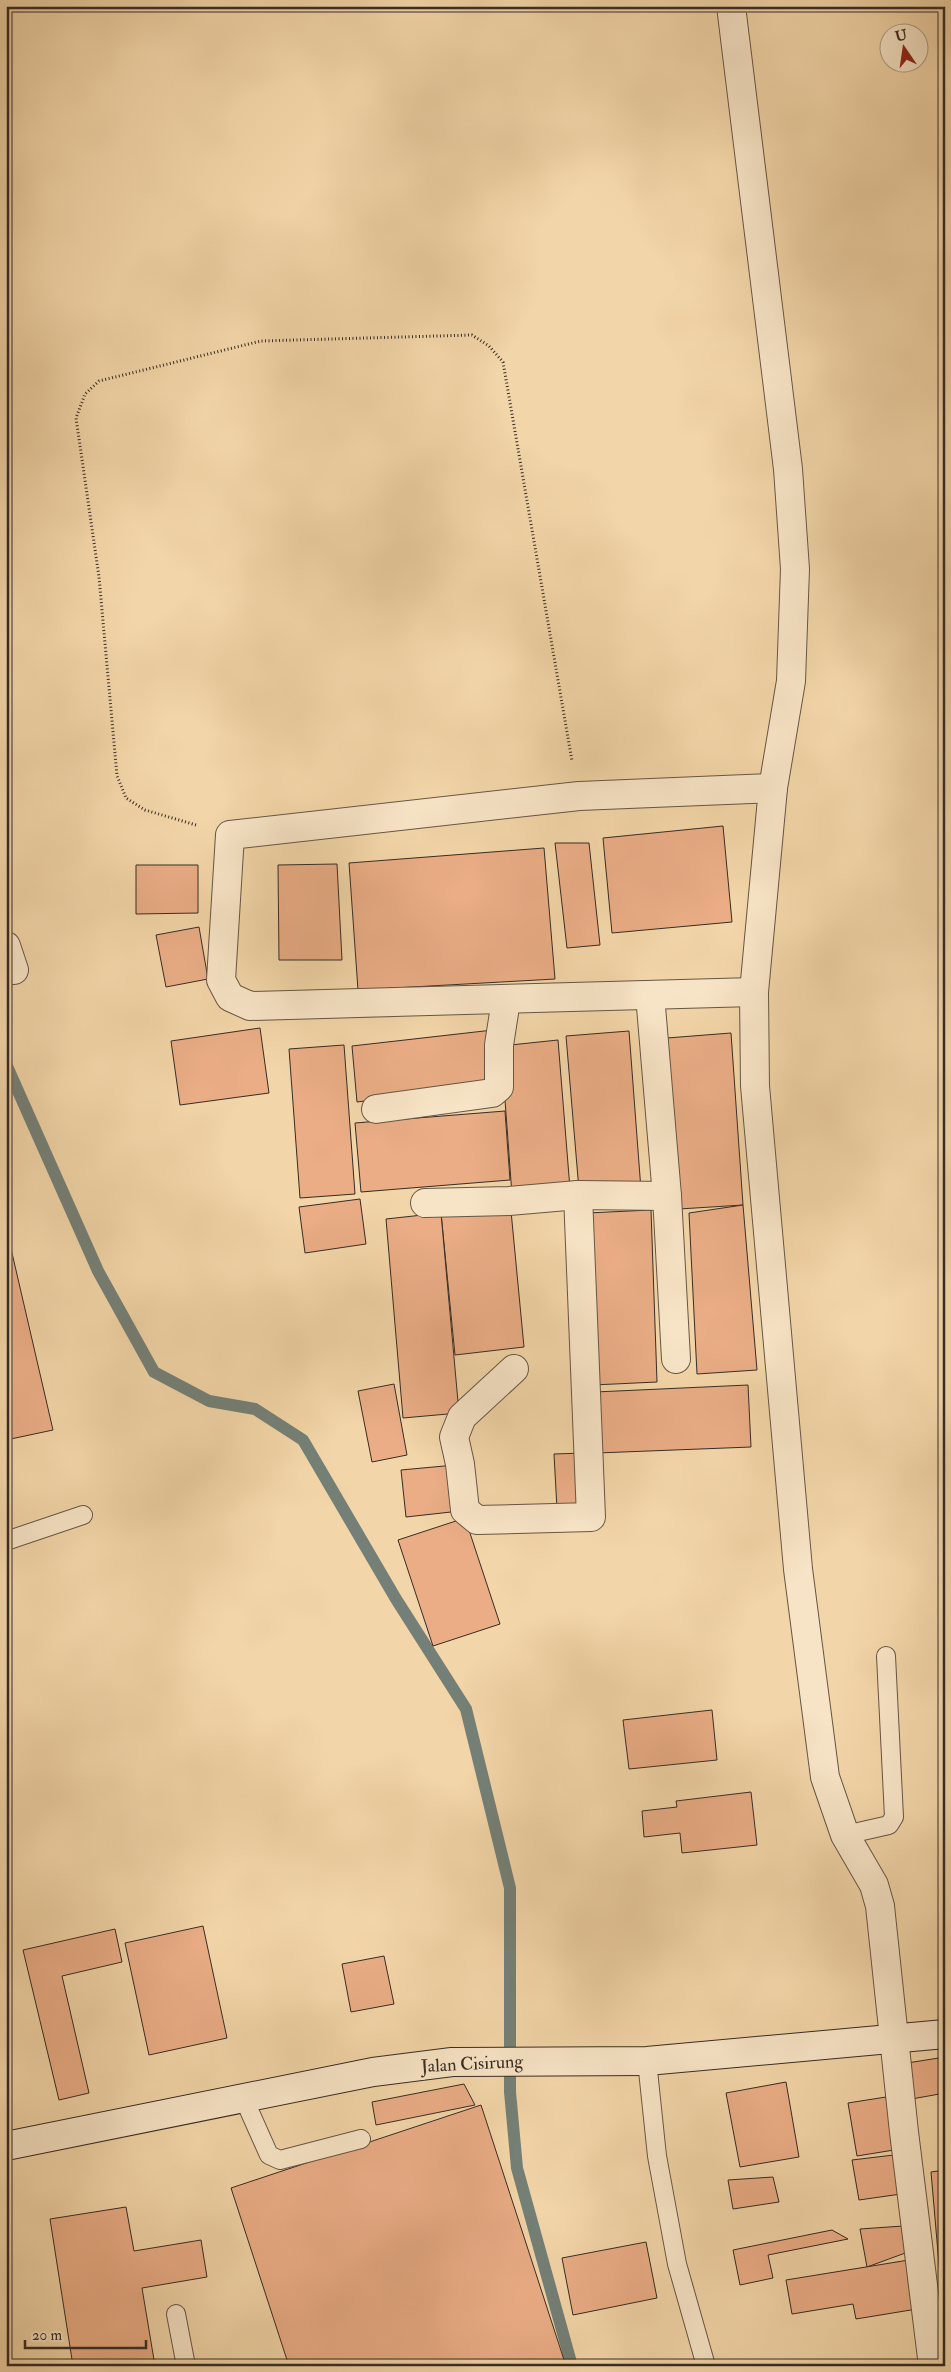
<svg xmlns="http://www.w3.org/2000/svg" width="951" height="2372" font-family="'IM FELL Double Pica',serif">
  <style>
    .lines { fill: none; stroke-linecap: round; stroke-linejoin: round }
    .stream { stroke: #748077; stroke-width: 12 }
    .building { fill: #eaad86; stroke: #372c24 }
    .lane-casing { stroke: #665645; stroke-width: 20 }
    .street-casing { stroke: #665645; stroke-width: 30 }
    .secondary-casing { stroke: #372c24; stroke-width: 30 }
    .path { stroke: #372c24; stroke-width: 3; stroke-dasharray: 1 2.5; stroke-linecap: butt }
    .lane { stroke: #f7e4c6; stroke-width: 18 }
    .street { stroke: #f7e4c6; stroke-width: 28 }
    .secondary { stroke: #f7e4c6; stroke-width: 28 }
    .labels { text-anchor: middle; dominant-baseline: central; stroke-width: 5; stroke-linejoin: round; paint-order: stroke }
    .street-label { font-size: 18px; fill: #372c24; stroke: #f7e4c6 }
  </style>
  <rect width="100%" height="100%" fill="#f2d5a8"/>
  <filter id="stains"><feTurbulence type="fractalNoise" baseFrequency=".004" numOctaves="4"/><feColorMatrix values="0 0 0 0 .2 0 0 0 0 .09 0 0 0 0 .02 0 0 0 .5 -.17"/></filter>
  <radialGradient id="worn" r=".72"><stop offset=".6" stop-color="#630" stop-opacity="0"/><stop offset="1" stop-color="#630" stop-opacity=".3"/></radialGradient>
  <g class="lines">
    <polyline class="stream" points="6,1064 98,1271 154,1372 209,1401 255,1409 303,1440 396,1599 466,1709 510,1888 510,2092 517,2168 572,2366"/>
  </g>
  <g class="building">
    <polygon points="723,826 732,922 612,933 603,838"/>
    <polygon points="555,843 589,843 600,945 567,948"/>
    <polygon points="544,848 555,979 358,990 349,863"/>
    <polygon points="337,864 342,960 279,960 278,865"/>
    <polygon points="136,865 198,865 198,913 136,914"/>
    <polygon points="199,927 208,979 166,987 156,935"/>
    <polygon points="260,1028 269,1093 180,1105 171,1041"/>
    <polygon points="493,1030 497,1084 357,1102 352,1046"/>
    <polygon points="629,1031 641,1190 579,1190 566,1036"/>
    <polygon points="731,1033 743,1205 679,1209 667,1038"/>
    <polygon points="558,1040 570,1189 512,1195 501,1046"/>
    <polygon points="344,1045 355,1194 300,1198 289,1049"/>
    <polygon points="505,1111 510,1180 361,1192 355,1123"/>
    <polygon points="360,1199 366,1244 305,1253 299,1207"/>
    <polygon points="743,1205 757,1370 697,1374 689,1213"/>
    <polygon points="651,1210 657,1382 593,1385 587,1213"/>
    <polygon points="511,1211 524,1347 455,1355 441,1213"/>
    <polygon points="441,1213 459,1413 403,1418 386,1219"/>
    <polygon points="6,1227 53,1430 6,1440"/>
    <polygon points="394,1384 407,1455 372,1462 358,1391"/>
    <polygon points="748,1385 751,1447 597,1453 595,1392"/>
    <polygon points="584,1453 587,1507 557,1509 554,1454"/>
    <polygon points="455,1465 460,1511 406,1517 401,1470"/>
    <polygon points="465,1518 500,1624 433,1646 398,1540"/>
    <polygon points="712,1710 717,1760 629,1769 623,1720"/>
    <polygon points="751,1792 757,1845 682,1853 680,1833 644,1837 642,1811 677,1807 676,1801"/>
    <polygon points="203,1926 227,2038 149,2055 125,1943"/>
    <polygon points="115,1929 122,1962 62,1976 89,2093 59,2100 23,1950"/>
    <polygon points="384,1956 394,2004 351,2012 342,1964"/>
    <polygon points="945,2057 945,2093 906,2100 901,2064"/>
    <polygon points="786,2082 799,2157 740,2167 726,2093"/>
    <polygon points="464,2084 475,2105 376,2125 372,2102"/>
    <polygon points="886,2097 894,2150 857,2156 848,2103"/>
    <polygon points="481,2105 566,2366 289,2366 231,2188"/>
    <polygon points="902,2154 908,2193 859,2200 852,2160"/>
    <polygon points="945,2170 945,2275 940,2276 931,2172"/>
    <polygon points="773,2177 779,2202 733,2209 728,2180"/>
    <polygon points="126,2207 134,2251 201,2240 207,2277 142,2288 155,2366 73,2366 50,2219"/>
    <polygon points="903,2226 908,2252 867,2267 860,2229"/>
    <polygon points="832,2230 848,2239 768,2255 773,2278 740,2285 733,2250"/>
    <polygon points="646,2242 657,2298 573,2315 562,2258"/>
    <polygon points="915,2259 923,2308 856,2319 853,2304 792,2314 786,2280"/>
  </g>
  <g class="lines">
    <g class="lane-casing">
      <g id="lane">
        <polyline points="6,1541 83,1515"/>
        <polyline points="845,1835 889,1825 894,1817 886,1656"/>
        <polyline points="647,2061 657,2156 677,2264 706,2366"/>
        <polyline points="244,2099 269,2155 280,2160 361,2139"/>
        <polyline points="176,2314 186,2366"/>
      </g>
    </g>
    <g class="street-casing">
      <g id="street">
        <polyline points="731,6 788,469 795,569 791,681 773,788 754,992 755,1086 798,1569 825,1777 845,1835 874,1885 880,1906 904,2132 933,2366"/>
        <polyline points="6,946 14,970"/>
        <polyline points="754,992 250,1006 230,997 221,980 230,835 579,796 773,788"/>
        <polyline points="376,1109 492,1093 499,1087 499,1045 506,1000"/>
        <polyline points="667,1196 676,1359"/>
        <polyline points="425,1203 509,1201 578,1195 667,1196 650,995"/>
        <polyline points="514,1369 462,1417 454,1437 460,1464 465,1510 477,1520 591,1517 578,1195"/>
      </g>
    </g>
    <g class="secondary-casing">
      <polyline id="secondary" points="6,2146 373,2072 452,2062 647,2061 945,2034"/>
    </g>
    <polyline class="path" points="196,825 145,810 126,798 117,776 99,577 76,418 85,394 99,381 261,341 472,335 489,346 503,362 572,761"/>
    <use href="#lane" class="lane"/>
    <use href="#street" class="street"/>
    <use href="#secondary" class="secondary"/>
  </g>
  <g class="labels">
    <g class="street-label">
      <text transform="translate(472 2064) rotate(-3)">Jalan Cisirung</text>
    </g>
  </g>
  <rect width="951" height="2372" fill="none" stroke="#f2d5a8" stroke-width="25"/>
  <rect x="8" y="8" width="936" height="2357" fill="none" stroke="#372c24" stroke-width="2.5"/>
  <rect x="12" y="12" width="926" height="2347" fill="none" stroke="#372c24"/>
  <g transform="translate(904 48) rotate(347)"><circle r="24" fill="#f7e4c6" stroke="#aa9a85"/>
  <path d="M0-4L9 19L0 12L-9 19Z" fill="#8f2418"/>
  <text y="-8" font-size="14" font-weight="bold" text-anchor="middle" fill="#372c24">U</text>
  </g>
  <path d="M25 2340v8h121v-8" fill="none" stroke="#372c24" stroke-width="2.5"/>
  <text x="32" y="2340" font-size="15" fill="#372c24" stroke="#f7e4c6" stroke-width="4" paint-order="stroke">20 m</text>
  <rect width="100%" height="100%" filter="url(#stains)"/>
  <rect width="100%" height="100%" fill="url(#worn)"/>
</svg>
